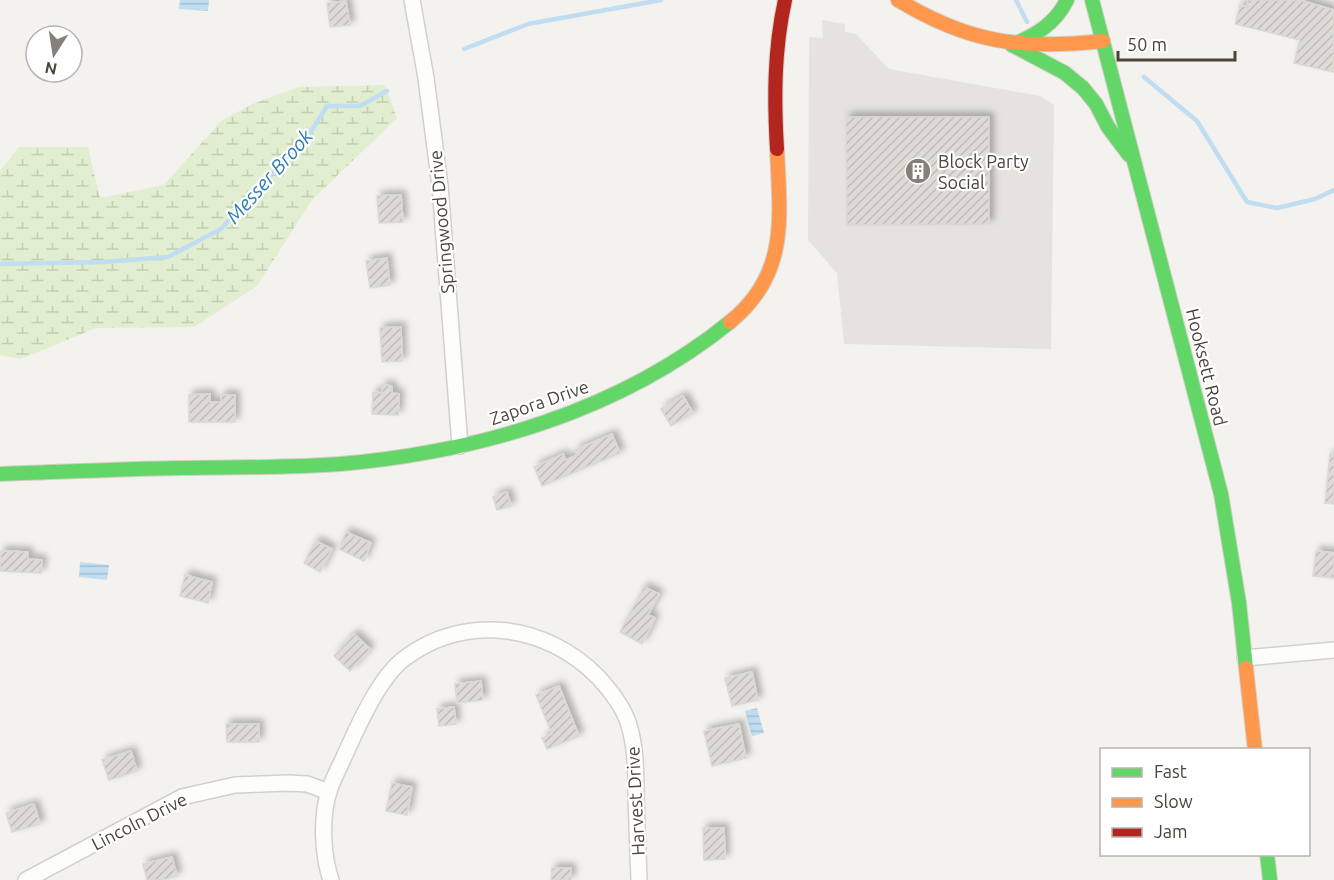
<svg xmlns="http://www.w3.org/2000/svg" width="1334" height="880" font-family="Ubuntu,sans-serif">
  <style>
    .wetland { fill: url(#wetland-marsh) }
    .parking { fill: #e6e3df; fill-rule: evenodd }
    .water { fill: url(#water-rules) }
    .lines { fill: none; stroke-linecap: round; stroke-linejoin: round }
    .stream { stroke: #c0ddf1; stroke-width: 4.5 }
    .building { fill: url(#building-hatch); stroke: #dcd9d4; stroke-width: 1.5; filter: url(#shadow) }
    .street-casing { stroke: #d2d0cb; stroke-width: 18 }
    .fast-casing { stroke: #d3cfc5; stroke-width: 16 }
    .slow-casing { stroke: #d3cfc5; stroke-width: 16 }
    .jam-casing { stroke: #d3cfc5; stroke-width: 16 }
    .street { stroke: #fdfdfc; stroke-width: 15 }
    .fast { stroke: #63d668; stroke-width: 14 }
    .slow { stroke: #ff974d; stroke-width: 14 }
    .jam { stroke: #b3261e; stroke-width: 14 }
    .labels { text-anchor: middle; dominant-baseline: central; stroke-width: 4.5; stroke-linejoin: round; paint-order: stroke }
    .poi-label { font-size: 18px; fill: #4b4439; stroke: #fff; text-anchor: start }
    .street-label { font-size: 18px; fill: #4b4439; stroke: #fff }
    .water-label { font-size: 20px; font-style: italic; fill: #2e7ab2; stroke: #fff }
  </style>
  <defs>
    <pattern id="wetland-marsh" width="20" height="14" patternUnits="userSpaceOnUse" patternTransform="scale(1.5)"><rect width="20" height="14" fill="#e1eecf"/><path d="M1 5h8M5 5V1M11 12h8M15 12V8" fill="none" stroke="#c3cdb2"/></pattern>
    <pattern id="water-rules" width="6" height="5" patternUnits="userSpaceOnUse" patternTransform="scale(1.5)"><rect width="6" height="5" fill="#c0ddf1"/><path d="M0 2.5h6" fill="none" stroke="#a6bfcf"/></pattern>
    <pattern id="building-hatch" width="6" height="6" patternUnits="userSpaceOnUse" patternTransform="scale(1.5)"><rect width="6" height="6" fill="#dedbd6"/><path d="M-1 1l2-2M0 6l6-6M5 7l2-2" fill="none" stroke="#c0bdb8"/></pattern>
    <filter id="shadow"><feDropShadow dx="4.5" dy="-4.5" stdDeviation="3" flood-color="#0004"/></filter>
  </defs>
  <rect width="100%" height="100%" fill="#f4f2ee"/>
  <polygon class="wetland" points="385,85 397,118 312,200 257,286 194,327 96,328 21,359 0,355 0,171 19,147 88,147 100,198 164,185 222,120 255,103 299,87"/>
  <path class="parking" d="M822,20L845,24V32L856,34L889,69L1040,96L1054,105L1051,349L844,344L837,273L808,240L809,37L823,38ZM988,117L989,224L847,225L846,117Z"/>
  <g class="water">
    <polygon points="180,0 209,0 208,11 179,9"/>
    <polygon points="80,562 109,565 107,580 79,577"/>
    <polygon points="757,708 764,733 752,736 745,711"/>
  </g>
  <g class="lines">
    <g class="stream">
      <polyline points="1016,0 1027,22"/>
      <polyline points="464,49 528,24 661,0"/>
      <polyline points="1144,77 1197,121 1247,202 1277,208 1315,199 1334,190"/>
      <polyline points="0,264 104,262 168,257 221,229 312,130 327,106 360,106 387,91"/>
    </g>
  </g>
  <g class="building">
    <polygon points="1248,0 1300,0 1334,10 1333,72 1294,63 1300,40 1235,24 1240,5 1247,7"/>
    <polygon points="346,1 350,25 330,27 327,3"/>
    <polygon points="846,117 989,117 989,224 847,225"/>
    <polygon points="401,195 403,222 379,223 377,196"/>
    <polygon points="387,258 390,285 370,288 366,261"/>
    <polygon points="401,327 402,361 382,362 380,328"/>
    <polygon points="382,385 392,386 392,393 399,394 398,415 372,414 373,392 382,393"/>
    <polygon points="210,394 210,402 221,402 221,395 235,395 235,422 189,422 189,395"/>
    <polygon points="683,396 693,413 671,426 661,409"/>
    <polygon points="612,434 620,453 542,486 534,467 563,454 566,460 577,455 575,450"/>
    <polygon points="1330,454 1334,455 1334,504 1325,503"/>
    <polygon points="507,492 511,506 497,510 493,497"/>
    <polygon points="346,532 371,543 364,561 339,549"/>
    <polygon points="316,541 332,549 320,572 304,563"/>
    <polygon points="1,551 28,552 28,559 42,560 41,573 0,571"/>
    <polygon points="1316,551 1334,553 1334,578 1313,576"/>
    <polygon points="185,575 212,582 208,603 180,596"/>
    <polygon points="644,587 659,594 648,615 655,618 642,644 620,632"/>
    <polygon points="354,634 370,649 350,671 334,656"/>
    <polygon points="752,672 758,700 732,706 725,678"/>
    <polygon points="481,681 483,700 457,703 455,684"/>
    <polygon points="559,686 579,736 547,749 542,738 552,734 536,695"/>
    <polygon points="454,707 456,724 439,726 437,709"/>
    <polygon points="226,724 259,724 259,742 227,742"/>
    <polygon points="739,724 746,758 712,766 704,731"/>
    <polygon points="131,751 137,771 109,780 102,760"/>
    <polygon points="392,783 412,787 407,815 386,811"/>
    <polygon points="34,804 40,824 12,832 6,813"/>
    <polygon points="703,828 724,828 725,859 704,860"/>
    <polygon points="172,857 177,876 163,880 147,880 143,864"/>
    <polygon points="552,868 571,868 571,880 551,880"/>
  </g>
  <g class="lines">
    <g class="street-casing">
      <g id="street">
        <polyline points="412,0 426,78 440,186 460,446"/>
        <polyline points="1245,658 1334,650"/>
        <polyline points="26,880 182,797 235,785 288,783 307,784 329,792"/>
        <path d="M331,880C322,854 321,817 329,791C333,779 339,768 344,757C357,728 379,677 405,658C466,613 546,624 598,677C610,690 622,705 628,722C636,746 636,773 636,798C637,826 638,853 639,880"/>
      </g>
    </g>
    <g class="fast-casing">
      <g id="fast">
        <polyline points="1092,0 1221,494 1239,603 1246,668"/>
        <polyline points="1012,45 1065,73 1083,88 1096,104 1108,127 1129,155"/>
        <path d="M1012,45C1036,35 1055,24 1067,0"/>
        <path d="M0,474C60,472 121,469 181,468C234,467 287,468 340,464C479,452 620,411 730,322"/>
        <polyline points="1267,854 1270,880"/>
      </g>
    </g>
    <g class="slow-casing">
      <g id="slow">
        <path d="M898,0C969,43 1021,50 1103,41"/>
        <path d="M730,322C789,274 780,218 777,149"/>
        <polyline points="1246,668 1255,750"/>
      </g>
    </g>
    <g class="jam-casing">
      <path id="jam" d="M777,149C774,99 774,50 785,0"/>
    </g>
    <use href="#street" class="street"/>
    <use href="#fast" class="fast"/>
    <use href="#slow" class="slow"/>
    <use href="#jam" class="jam"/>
  </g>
  <defs>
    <g id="building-disc" transform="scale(1.35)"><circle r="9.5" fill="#868178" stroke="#fff"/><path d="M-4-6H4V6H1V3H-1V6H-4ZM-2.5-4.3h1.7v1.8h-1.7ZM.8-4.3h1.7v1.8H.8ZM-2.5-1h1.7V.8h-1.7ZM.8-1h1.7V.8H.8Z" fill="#fff"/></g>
  </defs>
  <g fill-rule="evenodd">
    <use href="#building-disc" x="918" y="171"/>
  </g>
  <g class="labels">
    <g class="poi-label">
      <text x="938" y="161">Block Party<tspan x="938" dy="21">Social</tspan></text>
    </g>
    <g class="street-label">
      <text transform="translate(441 222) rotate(-95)">Springwood Drive</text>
      <text transform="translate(1207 367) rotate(76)">Hooksett Road</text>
      <text transform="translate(539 402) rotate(-19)">Zapora Drive</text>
      <text transform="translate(635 801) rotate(-93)">Harvest Drive</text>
      <text transform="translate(139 821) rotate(-27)">Lincoln Drive</text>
    </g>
    <g class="water-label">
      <text transform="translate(269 176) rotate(-48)">Messer Brook</text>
    </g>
  </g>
  <rect x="1100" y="748" width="210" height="108" fill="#ffffff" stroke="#b7b4b0" stroke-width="1.5"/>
  <rect x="1112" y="768" width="30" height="9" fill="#63d668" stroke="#b7b4b0" stroke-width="1.5"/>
  <text x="1154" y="778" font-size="18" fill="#4b4439">Fast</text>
  <rect x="1112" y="798" width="30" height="9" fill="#ff974d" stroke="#b7b4b0" stroke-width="1.5"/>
  <text x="1154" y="808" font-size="18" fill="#4b4439">Slow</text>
  <rect x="1112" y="828" width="30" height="9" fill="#b3261e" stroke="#b7b4b0" stroke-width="1.5"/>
  <text x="1154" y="838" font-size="18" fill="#4b4439">Jam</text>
  <g transform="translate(54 54) rotate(192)"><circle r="28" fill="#ffffff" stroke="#b7b4b0" stroke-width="1.5"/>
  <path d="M0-4.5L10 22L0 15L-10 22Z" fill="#868178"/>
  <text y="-9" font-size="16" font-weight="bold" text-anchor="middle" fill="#4b4439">N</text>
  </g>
  <path d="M1118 51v9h117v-9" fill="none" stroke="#4b4439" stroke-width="3"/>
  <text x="1127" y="51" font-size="18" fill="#4b4439" stroke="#ffffff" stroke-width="4.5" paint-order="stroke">50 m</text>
</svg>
